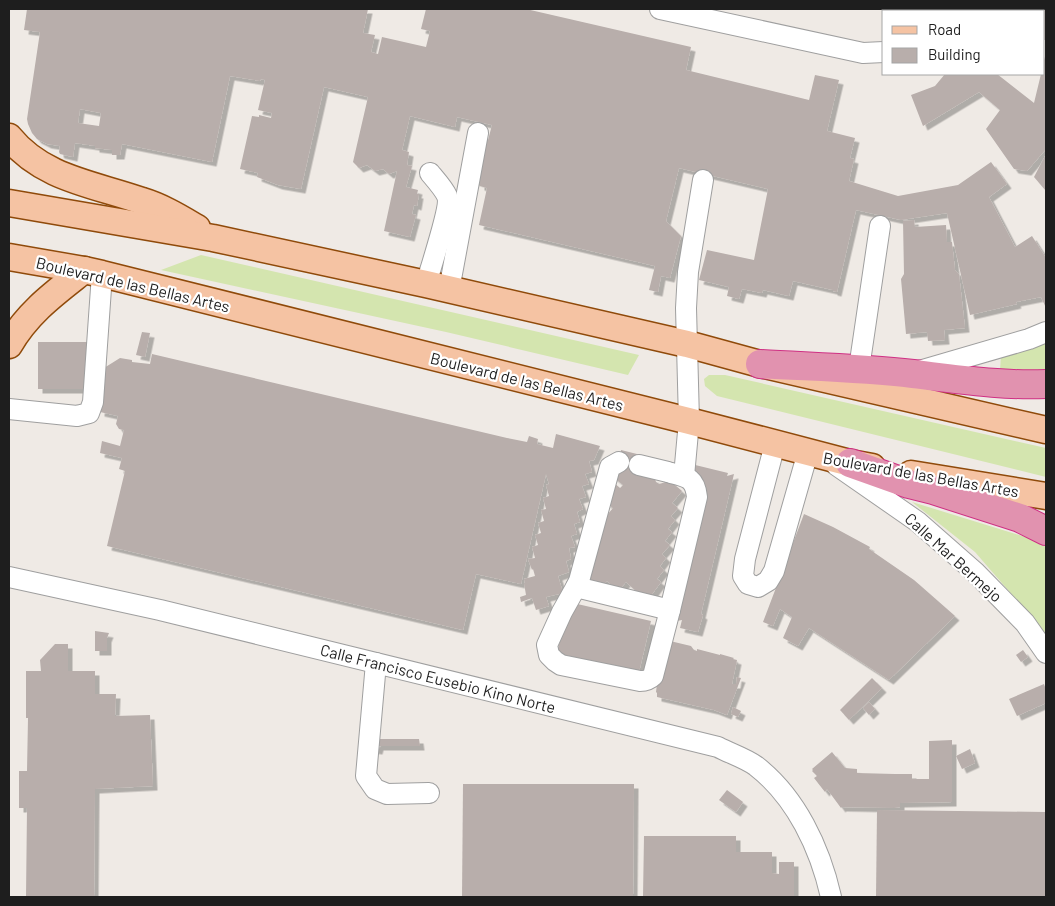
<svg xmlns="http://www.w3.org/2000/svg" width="1055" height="906" font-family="Barlow,sans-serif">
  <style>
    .grass { fill: #d4e5af }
    .building { fill: #b8aeab; fill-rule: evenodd; filter: url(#shadow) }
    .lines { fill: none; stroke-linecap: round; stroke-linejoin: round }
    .minor-casing { stroke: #9f9f9f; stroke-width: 22 }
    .major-casing { stroke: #8f4a0a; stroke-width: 29 }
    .highway-casing { stroke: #cf3084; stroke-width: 30 }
    .minor { stroke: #fff; stroke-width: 20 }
    .major { stroke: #f5c3a3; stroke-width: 26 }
    .highway { stroke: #e192af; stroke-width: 28 }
    .labels { text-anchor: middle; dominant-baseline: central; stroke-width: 4.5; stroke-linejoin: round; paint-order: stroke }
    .street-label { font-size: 16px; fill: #1e1e1e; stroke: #fff }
  </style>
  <defs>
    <filter id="shadow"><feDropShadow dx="4.5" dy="4.5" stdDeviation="0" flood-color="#0004"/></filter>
  </defs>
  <rect width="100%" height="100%" fill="#efeae5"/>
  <g class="grass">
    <polygon points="201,255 639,355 628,375 446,332 161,270"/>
    <polygon points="1046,342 1046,369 1036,371 1000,370 1001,356"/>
    <polygon points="709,375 725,375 1046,448 1046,477 717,396 705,386 704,379"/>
    <polygon points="912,502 1032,539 1046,547 1046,634 975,552"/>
  </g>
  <g class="building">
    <path d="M27,9H368L363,33L375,35L371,52L378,54L382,37L426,47L430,31L421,29L426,9H526L691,47L686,70L809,100L815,75L839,80L827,131L855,138L850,158L854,159L849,181L898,196L958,185L991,162L1007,184L989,197L1015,247L1032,236L1046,258V308L1041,297L1016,302L1017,304L970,315L947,213L901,220L856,210L837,292L833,291V290L793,281L789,296L763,290L762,293L742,289L739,299L727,296L729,287L699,280L707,250L754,260L768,189L679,168L666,221L681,236L670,278L661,276L658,292L649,290L655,266L479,225L487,188L480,186V183L474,181L483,139L488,140L492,125L457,117L455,127L410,116L402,150L409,152L407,165L412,166L406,187L418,190L417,194H419L417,206L414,205L412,214L416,215L410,237L384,231L397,171L389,174L383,169L375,171L367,165L359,168L353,162L368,97L324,87L301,189L278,185L257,177L258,173L240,169L252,116L259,117V115L271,118L272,113L258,110L265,80L261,79L260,81L230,76L212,162L122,144L120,155H112V150L95,148V146L75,143L73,157L60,154L59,152L60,146L47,144L37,139L32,133L28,124L27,119L40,32L24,30ZM80,109L101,113L99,126L78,123Z"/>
    <polygon points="982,9 1046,9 1046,40 1044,40 1044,11 989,11"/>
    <polygon points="1046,53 1046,149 1027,171 1014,169 986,129 1000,110 979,92 923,126 911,95 935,86 945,74 997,74 1034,103 1041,74 1044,74 1044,60"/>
    <polygon points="1046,154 1046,191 1034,177"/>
    <polygon points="914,220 915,227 946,225 947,242 952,242 955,270 959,274 965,328 944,330 945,340 928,341 927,332 906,334 901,279 904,274 903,221"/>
    <polygon points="142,332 150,333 145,357 136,355"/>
    <rect x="38" y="342" width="49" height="47"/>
    <polygon points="152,354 507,438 527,442 529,436 538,439 537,444 553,448 556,434 600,446 594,460 589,461 592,472 585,474 589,484 582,486 586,497 579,499 583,509 577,512 580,522 574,524 577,534 571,536 575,547 569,548 571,559 566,561 569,572 558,576 563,593 546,597 549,606 536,610 532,598 521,602 520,597 526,595 524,583 525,583 524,579 535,576 533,569 532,570 528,559 535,558 532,547 538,545 535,535 541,533 538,523 544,521 541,510 546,509 543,498 549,496 546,485 549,484 546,474 521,584 476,574 463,630 107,546 125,471 119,469 122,458 100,453 102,441 120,446 124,430 119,429 116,424 118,416 100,412 104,368 120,358 132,360 132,362 150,364"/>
    <polygon points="621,450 641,455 637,473 655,479 656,482 659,484 666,482 671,463 674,463 669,480 682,491 672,503 678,508 671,516 675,520 668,529 672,532 665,541 670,545 662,554 666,558 660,566 664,570 657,579 661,582 647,601 626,582 618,591 607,581 599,590 585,578 596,528 613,508 606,503 613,482 620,488 623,485 612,476 618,469"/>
    <polygon points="687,463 728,473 727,476 734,474 701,614 703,615 698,632 680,628 682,620 677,621 705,495"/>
    <polygon points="804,514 833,527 870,547 869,549 914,580 955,616 889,680 809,628 798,646 783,638 792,617 780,609 773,626 763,622"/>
    <polygon points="573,603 651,621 639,672 557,653 567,610"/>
    <polygon points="95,631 109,633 107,638 107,651 95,651"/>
    <polygon points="670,641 691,646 694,650 697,651 697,649 720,655 720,654 734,658 733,659 737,660 732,684 736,684 737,677 741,678 727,715 714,710 657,697 657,693 656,692 657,684 659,685"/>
    <polygon points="55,644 68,644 68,671 95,671 95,694 116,694 115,716 150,715 153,786 95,789 94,897 26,897 27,808 19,808 19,771 27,771 28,718 26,718 26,671 41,671 40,660"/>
    <polygon points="1023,650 1028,657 1021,662 1016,655"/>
    <polygon points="872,678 882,688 849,720 840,710"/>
    <polygon points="1044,684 1046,690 1046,703 1017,716 1009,699"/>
    <polygon points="869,702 875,709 869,715 863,708"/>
    <polygon points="733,707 741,711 738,717 731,714"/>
    <polygon points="378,739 419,739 420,746 379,746 378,750 370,749"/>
    <polygon points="952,740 952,802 900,803 900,807 894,808 842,807 841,808 827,789 825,792 814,778 817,776 812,771 813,770 812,769 832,752 845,768 857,769 857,773 895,774 912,774 912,779 929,779 929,741"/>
    <polygon points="970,749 975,763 962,769 956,756"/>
    <polygon points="463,784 634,784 633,897 462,897"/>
    <polygon points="727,790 743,802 736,812 719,800"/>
    <polygon points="877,810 1046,812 1046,897 876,897"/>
    <polygon points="644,836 736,836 736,852 772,852 772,873 779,874 779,862 794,862 794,897 643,897"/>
  </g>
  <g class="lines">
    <g class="minor-casing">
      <g id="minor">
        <polyline points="660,9 863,53 884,52"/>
        <polyline points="936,11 937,9"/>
        <path d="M426,284C430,270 451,206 447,196C444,189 435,179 430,173"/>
        <polyline points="449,290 478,133"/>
        <polyline points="919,371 1029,339 1046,332"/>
        <polyline points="857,382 880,226"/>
        <polyline points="9,409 77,416 89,413 93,402 102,274"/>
        <polyline points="775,444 745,559 743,576 748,584 758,587 768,581 774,571 808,452"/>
        <path d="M619,462L610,467L579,581L576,587L562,612L547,645L549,655L555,661L561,665L640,681C646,681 649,680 653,676L670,610L697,497C695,478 687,477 671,473"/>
        <polyline points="639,465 668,472"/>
        <polyline points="836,465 918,522 975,572 1025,623 1046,653"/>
        <polyline points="684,476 689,421 686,308 688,272 703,180"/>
        <path d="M9,577L160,610L718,747C729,753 745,758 756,766C796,797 820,848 831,897"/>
        <polyline points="576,587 670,610"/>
        <polyline points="376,663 366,776 375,789 387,794 429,793"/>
      </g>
    </g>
    <g class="major-casing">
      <g id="major">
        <path d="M9,137C43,179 94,184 142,201C162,207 180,218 197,228"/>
        <polyline points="9,203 213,238 426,284 687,344 760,364 1046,430"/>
        <polyline points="9,257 84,270 102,274 689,421 850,463 872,467"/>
        <path d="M9,345C28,312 55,293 84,270"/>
        <polyline points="911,474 1046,496"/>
      </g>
    </g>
    <g class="highway-casing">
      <g id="highway">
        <path d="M760,364C810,367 862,368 913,374C958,379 1000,386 1046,384"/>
        <polyline points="850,463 909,484 933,490 1020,518 1046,531"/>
      </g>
    </g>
    <use href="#minor" class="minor"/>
    <use href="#major" class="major"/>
    <use href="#highway" class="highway"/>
  </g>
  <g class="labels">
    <g class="street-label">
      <text transform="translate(133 284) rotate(13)">Boulevard de las Bellas Artes</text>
      <text transform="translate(527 381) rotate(14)">Boulevard de las Bellas Artes</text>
      <text transform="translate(921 474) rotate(10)">Boulevard de las Bellas Artes</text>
      <text transform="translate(954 557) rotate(42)">Calle Mar Bermejo</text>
      <text transform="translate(438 678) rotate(14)">Calle Francisco Eusebio Kino Norte</text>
    </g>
  </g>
  <rect width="1055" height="906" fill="none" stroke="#1e1e1e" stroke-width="20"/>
  <rect x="882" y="10" width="162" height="65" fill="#ffffff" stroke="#a5a5a5"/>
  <rect x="892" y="26" width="25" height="8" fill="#f5c3a3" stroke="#a5a5a5"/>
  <text x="928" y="35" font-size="15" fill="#1e1e1e">Road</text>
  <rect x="892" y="48" width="25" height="15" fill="#b8aeab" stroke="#a5a5a5"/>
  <text x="928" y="60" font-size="15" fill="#1e1e1e">Building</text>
</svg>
